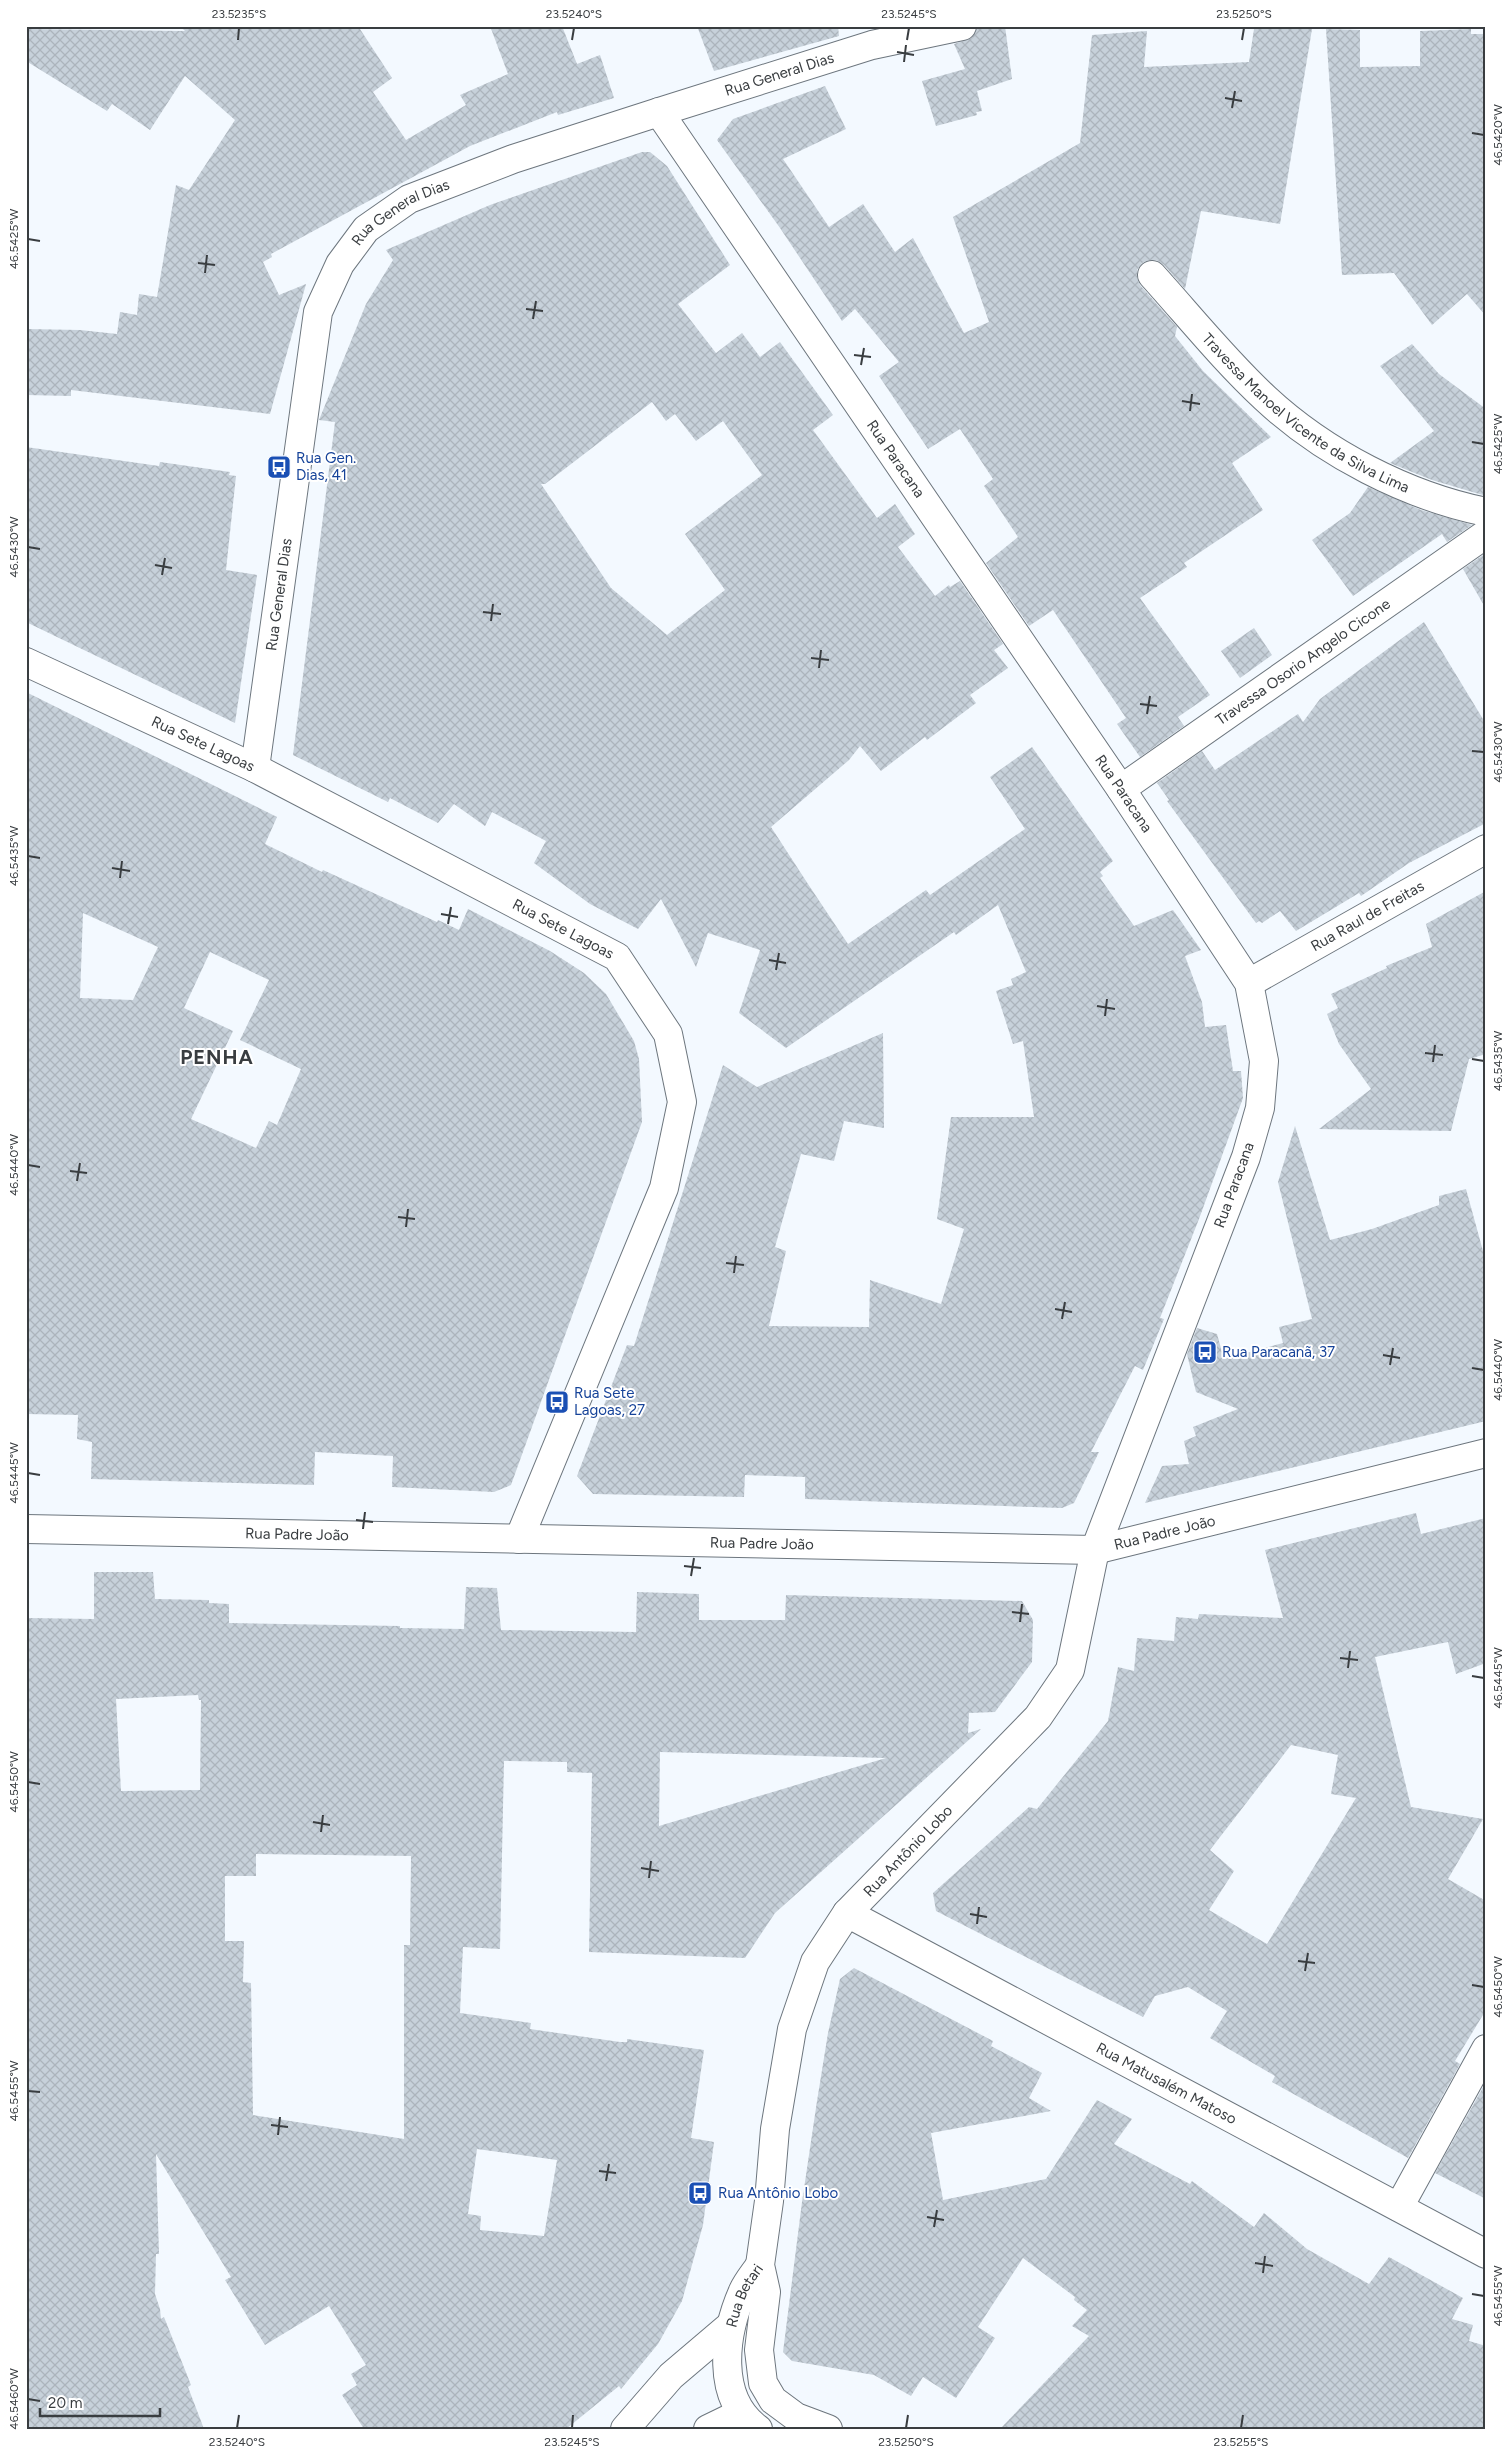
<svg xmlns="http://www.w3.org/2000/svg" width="1512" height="2455" font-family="Figtree,sans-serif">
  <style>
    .building { fill: url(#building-cross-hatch); fill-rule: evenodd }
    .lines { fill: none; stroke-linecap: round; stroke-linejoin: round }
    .minor-casing { stroke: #6d767e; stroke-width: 30 }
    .minor { stroke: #fff; stroke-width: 28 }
    .ticks { fill: none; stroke: #393d40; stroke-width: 2 }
    .labels { text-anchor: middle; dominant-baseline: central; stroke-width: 4; stroke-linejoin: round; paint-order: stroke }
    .street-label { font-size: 15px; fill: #393d40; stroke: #fff }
    .transit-label { font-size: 15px; fill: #164399; stroke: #fff; text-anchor: start }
    .district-label { font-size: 20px; font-weight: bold; letter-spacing: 1px; fill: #393d40; stroke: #fff }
    .neatline { fill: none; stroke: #393d40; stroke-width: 2 }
    .ticks-label { font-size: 12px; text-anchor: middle; fill: #393d40 }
  </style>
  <defs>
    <pattern id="building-cross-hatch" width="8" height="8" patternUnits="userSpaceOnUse" patternTransform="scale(1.25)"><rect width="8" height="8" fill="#c7d1da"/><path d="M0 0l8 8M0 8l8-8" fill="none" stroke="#acb4bc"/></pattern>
  </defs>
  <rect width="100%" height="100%" fill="#f3f9ff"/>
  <g class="building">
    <polygon points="180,26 358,26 392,78 373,92 406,140 466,105 460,95 508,74 490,26 562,26 577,64 600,55 614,98 558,115 557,112 470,146 271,254 272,257 263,262 279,295 306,284 270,414 71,390 71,396 26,395 26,329 80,330 117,334 120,312 137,315 139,294 157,297 176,185 189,190 235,120 185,76 150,130 112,104 107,111 26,61 26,29 185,31"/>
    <polygon points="697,26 838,26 839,36 714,71"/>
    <polygon points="977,26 1005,26 1012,79 977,91 982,111 976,112 977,115 936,126 922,81 965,69 954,44 972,38"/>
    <polygon points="1254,29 1312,29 1280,224 1201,211 1185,289 1164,265 1156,260 1149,260 1142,263 1137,270 1137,278 1140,285 1177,327 1175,336 1203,371 1271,437 1232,463 1263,510 1184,563 1187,567 1140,598 1210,695 1178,717 1184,726 1140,757 1117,724 1126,718 1053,610 1029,626 986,563 1018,537 984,486 993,479 960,429 928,449 879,376 899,362 855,309 842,321 780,228 717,140 733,119 825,86 846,129 783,159 829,227 863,204 895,252 913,238 964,333 989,322 953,217 1080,143 1092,35 1147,31 1144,67 1249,62"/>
    <polygon points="1326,29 1360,30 1360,67 1420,66 1420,31 1471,29 1471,34 1486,34 1486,316 1467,294 1432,325 1394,273 1342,275"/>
    <path d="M642,152H650L667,166L730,265L678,304L716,353L742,333L760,357L780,342L833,415L813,430L877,518L895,504L915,534L898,547L935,596L949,585L950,587L960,581L1003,644L994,650L1008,668L970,695L976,703L927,740L925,737L881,771L860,746L849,760L771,827L808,884L848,944L926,890L930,895L1025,829L990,777L1032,747L1113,861L1100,872L1103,876L1100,878L1134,926L1173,910L1201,950L1185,956L1202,1002L1205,1027L1226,1025L1233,1071H1241L1243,1098L1199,1219L1160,1318L1164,1319L1143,1370L1135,1366L1091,1452H1099L1074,1503L1062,1508L805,1499V1477L745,1475L744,1497L593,1494L577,1476L627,1345L634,1346L723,1065L757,1087L883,1033L884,1128L844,1121L834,1161L801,1154L775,1247L786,1251L769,1326L869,1327L870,1280L941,1304L964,1229L937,1219L951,1117H1034L1023,1041L1013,1044L996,991L1013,985L1011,979L1026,972L998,905L956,935L954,932L786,1048L739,1013L760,950L708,933L696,967L661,899L638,929L590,904L534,863L546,841L492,812L485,826L454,804L438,823L390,798L388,802L293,755L335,422L319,420L366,304L393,260L386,250L490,205ZM652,402L666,421L675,414L696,441L723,421L762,475L685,534L725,590L667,635L611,588L541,484H545Z"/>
    <polygon points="1412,344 1439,374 1486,409 1486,496 1432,480 1390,463 1434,431 1380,366"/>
    <polygon points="26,447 159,466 160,462 230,472 229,475 236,476 226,570 257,575 235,723 26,622"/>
    <polygon points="1368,487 1421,510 1472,525 1447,542 1442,534 1353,596 1312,540 1350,513"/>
    <polygon points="1486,553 1486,609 1463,569"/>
    <polygon points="1424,622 1486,724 1486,823 1409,863 1361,896 1359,893 1296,931 1280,911 1262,923 1259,921 1256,923 1167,801 1169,800 1157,783 1202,751 1215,770 1298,714 1303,722 1320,699"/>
    <polygon points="1254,628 1272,655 1240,678 1221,651"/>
    <path d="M26,692L277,817L265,844L322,872L323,870L437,922L438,920L459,930L468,909L550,951L584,973L606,994L634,1041L639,1059L642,1122L511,1485L494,1492L392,1487L393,1456L315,1452L314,1485L91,1479L92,1442L77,1439L78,1415L26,1414V976L29,935H26ZM83,913L158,947L133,1000L80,998ZM210,952L269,980L240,1040L301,1069L277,1125L269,1121L256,1148L191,1119L233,1031L184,1008Z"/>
    <polygon points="1486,891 1486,1054 1469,1059 1451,1131 1319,1129 1371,1089 1339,1044 1327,1014 1338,1008 1331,994 1387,968 1386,966 1432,947 1426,924"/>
    <polygon points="1295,1126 1330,1240 1372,1229 1439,1205 1439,1196 1466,1189 1486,1262 1486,1421 1145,1503 1162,1466 1189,1464 1184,1441 1196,1436 1193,1427 1238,1409 1196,1392 1187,1354 1197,1328 1217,1334 1224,1359 1283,1343 1279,1327 1312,1319 1278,1182"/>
    <path d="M1416,1513L1421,1534L1486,1518V1663L1456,1674L1448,1642L1375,1657L1411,1807L1483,1819L1448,1879L1486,1901V2010L1455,2061L1460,2064L1408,2158L1272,2082L1275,2076L1210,2038L1227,2011L1188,1987L1155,1996L1143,2017L936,1911L933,1893L1029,1807L1037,1809L1108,1721L1118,1667L1134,1671L1137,1638L1174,1641L1176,1617L1198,1619L1199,1614L1283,1618L1265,1550ZM1291,1745L1338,1755L1331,1794L1356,1798L1267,1944L1209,1910L1234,1871L1210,1850Z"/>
    <path d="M94,1572H153L155,1599L209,1600V1603L229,1604V1623L400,1626V1628L464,1629L466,1587L497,1588L501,1630L636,1632L637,1592L699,1594V1620H785L786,1595L1022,1601L1033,1620L1032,1662L995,1712L969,1713L968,1733L981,1729L775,1913L745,1958L589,1952L592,1773L567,1772V1762L504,1761L500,1949L463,1947L460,2013L531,2023L530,2029L620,2042H627V2039L704,2050L691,2138L714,2142L703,2225L682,2301L658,2344L621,2389L619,2386L566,2429H364L342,2395L357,2385L351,2374L366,2365L329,2306L265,2345L225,2280L231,2277L156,2154L159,2254H156L155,2294L160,2309L161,2319L164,2317L191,2385L188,2387L204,2429H26V1618L94,1619ZM198,1695L199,1700H201L200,1790L121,1791L116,1699ZM660,1752L886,1758L659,1826ZM256,1854L411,1856L410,1945H404V2139L253,2115L251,1983L243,1982L244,1941H225V1876H256ZM477,2149L557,2160L544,2236L480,2230L481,2216L468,2214Z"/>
    <polygon points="854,1968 993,2041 991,2046 1042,2073 1029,2098 1051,2111 931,2133 943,2200 1046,2179 1097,2100 1132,2119 1114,2144 1190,2184 1192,2181 1254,2227 1264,2213 1307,2249 1369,2284 1389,2257 1463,2298 1452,2319 1473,2325 1469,2341 1486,2346 1486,2429 1000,2429 1089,2336 1072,2326 1087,2310 1074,2300 1075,2297 1023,2258 978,2327 995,2338 956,2398 923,2377 911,2396 874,2375 792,2361 783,2352 802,2202 817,2101 828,2033 840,1979"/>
    <polygon points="1486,2082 1486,2199 1435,2173"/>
  </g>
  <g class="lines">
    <g class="minor-casing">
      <g id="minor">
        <path id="s1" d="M659,112L1121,789L1249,983L1264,1061L1260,1108L1246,1157L1095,1550L1070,1670L1038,1717L847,1913L815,1962L792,2029L775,2129L769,2201L760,2265L766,2292L759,2350L763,2383L773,2400L796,2417L828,2429"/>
        <path id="s2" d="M1152,275C1189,316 1225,361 1265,398C1324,453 1407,496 1486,512"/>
        <path id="s3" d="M26,662L255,768L617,957L668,1034L682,1102L664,1188L519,1539"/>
        <path id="s4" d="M255,768L318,312L340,264L366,229L409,199L513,159L659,112L872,45L962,26"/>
        <path id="s5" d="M1121,789L1486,534"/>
        <path id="s6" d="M1249,983L1486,849"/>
        <path id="s7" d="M26,1529L1095,1550L1486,1453"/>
        <path id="s8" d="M847,1913L1486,2254"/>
        <polyline points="1399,2207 1486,2049"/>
        <polyline points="625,2429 671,2376 731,2325"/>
        <polyline points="708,2429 741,2413"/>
        <path id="s9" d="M758,2429C715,2398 724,2334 743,2291C747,2282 754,2274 760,2265"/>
      </g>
    </g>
    <use href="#minor" class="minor"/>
  </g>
  <path class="ticks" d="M238,40L239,28M572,40L574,28M907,40L909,28M1242,40L1244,28M897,52L914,55M904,62L906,45M1225,98L1242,101M1232,108L1235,91M1472,133L1484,135M28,239L40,241M198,263L215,265M205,273L207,255M526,309L543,311M533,319L536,301M854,355L871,357M861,365L864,348M1182,401L1200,404M1190,411L1192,394M1472,442L1484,444M28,547L40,549M155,565L172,568M162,575L165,558M483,612L501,614M491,621L493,604M811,658L829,660M819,668L821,650M1140,704L1157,706M1147,714L1150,696M1472,751L1484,752M28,856L40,858M112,868L130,871M120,878L122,861M441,914L458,917M448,924L451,907M769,960L786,963M776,970L779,953M1097,1006L1115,1009M1105,1016L1107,999M1425,1053L1443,1055M1472,1059L1484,1061M1433,1062L1435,1045M28,1165L40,1167M70,1171L87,1173M77,1181L80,1163M398,1217L415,1219M406,1227L408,1209M726,1263L744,1265M734,1273L736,1256M1055,1309L1072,1312M1062,1319L1065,1302M1383,1355L1400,1358M1390,1365L1393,1348M1472,1368L1484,1370M28,1473L40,1475M356,1520L373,1522M363,1529L365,1512M684,1566L701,1568M691,1576L694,1558M1012,1612L1029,1614M1020,1622L1022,1604M1340,1658L1358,1660M1348,1668L1350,1651M1472,1676L1484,1678M28,1782L40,1784M313,1822L330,1825M321,1832L323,1815M641,1868L659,1871M649,1878L651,1861M970,1914L987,1917M977,1924L979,1907M1298,1961L1315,1963M1305,1971L1308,1953M1472,1985L1484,1987M28,2091L40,2092M271,2125L288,2127M278,2135L280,2117M599,2171L616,2173M606,2181L609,2164M927,2217L944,2220M934,2227L937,2210M1255,2263L1273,2266M1263,2273L1265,2256M1472,2294L1484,2296M28,2399L40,2401M237,2428L239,2415M572,2428L573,2415M906,2428L908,2415M1241,2428L1243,2415"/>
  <defs>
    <g id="bus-square" transform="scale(1.25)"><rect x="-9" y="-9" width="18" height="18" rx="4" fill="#1a4fb4" stroke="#fff"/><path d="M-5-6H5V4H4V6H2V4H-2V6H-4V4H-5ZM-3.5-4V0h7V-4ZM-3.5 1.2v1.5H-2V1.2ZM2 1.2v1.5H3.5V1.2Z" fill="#fff"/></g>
  </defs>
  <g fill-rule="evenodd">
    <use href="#bus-square" x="279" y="467"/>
    <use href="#bus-square" x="1205" y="1352"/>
    <use href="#bus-square" x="557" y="1402"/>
    <use href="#bus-square" x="700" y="2193"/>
  </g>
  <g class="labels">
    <g class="street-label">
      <text stroke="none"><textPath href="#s4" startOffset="1000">Rua General Dias</textPath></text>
      <text stroke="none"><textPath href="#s4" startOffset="595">Rua General Dias</textPath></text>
      <text stroke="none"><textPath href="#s2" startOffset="209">Travessa Manoel Vicente da Silva Lima</textPath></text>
      <text stroke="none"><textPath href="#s1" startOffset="420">Rua Paracana</textPath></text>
      <text stroke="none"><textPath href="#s4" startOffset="175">Rua General Dias</textPath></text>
      <text stroke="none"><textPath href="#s5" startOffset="222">Travessa Osorio Angelo Cicone</textPath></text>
      <text stroke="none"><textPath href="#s3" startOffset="195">Rua Sete Lagoas</textPath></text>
      <text stroke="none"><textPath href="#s1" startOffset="825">Rua Paracana</textPath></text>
      <text stroke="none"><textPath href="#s6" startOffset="136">Rua Raul de Freitas</textPath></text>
      <text stroke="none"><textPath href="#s3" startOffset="600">Rua Sete Lagoas</textPath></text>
      <text transform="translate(1234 1185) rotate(-70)">Rua Paracana</text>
      <text stroke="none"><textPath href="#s7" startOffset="1141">Rua Padre João</textPath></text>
      <text stroke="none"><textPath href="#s7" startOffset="271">Rua Padre João</textPath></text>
      <text stroke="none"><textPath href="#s7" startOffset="736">Rua Padre João</textPath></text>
      <text transform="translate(908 1851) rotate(-46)">Rua Antônio Lobo</text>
      <text stroke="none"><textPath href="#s8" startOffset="362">Rua Matusalém Matoso</textPath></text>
      <text stroke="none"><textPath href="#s9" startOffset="146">Rua Betari</textPath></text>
    </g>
    <g class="transit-label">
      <text x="296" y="458">Rua Gen.<tspan x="296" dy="17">Dias, 41</tspan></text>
      <text x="1222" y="1352">Rua Paracanã, 37</text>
      <text x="574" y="1393">Rua Sete<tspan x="574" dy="17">Lagoas, 27</tspan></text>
      <text x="718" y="2193">Rua Antônio Lobo</text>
    </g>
    <g class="district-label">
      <text x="217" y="1057">PENHA</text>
    </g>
  </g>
  <rect width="1512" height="2455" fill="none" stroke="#ffffff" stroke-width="55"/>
  <path d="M40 2408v8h120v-8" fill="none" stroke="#393d40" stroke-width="2.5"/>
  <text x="48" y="2408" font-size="15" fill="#393d40" stroke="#ffffff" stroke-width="4" paint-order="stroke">20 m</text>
  <rect x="28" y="28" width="1456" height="2400" class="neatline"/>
  <g class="ticks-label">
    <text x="239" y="18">23.5235°S</text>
    <text x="574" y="18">23.5240°S</text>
    <text x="909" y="18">23.5245°S</text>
    <text x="1244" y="18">23.5250°S</text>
    <text transform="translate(1498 135) rotate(-90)" y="4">46.5420°W</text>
    <text transform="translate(14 239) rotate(-90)" y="4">46.5425°W</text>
    <text transform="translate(1498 444) rotate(-90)" y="4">46.5425°W</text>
    <text transform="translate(14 547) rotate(-90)" y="4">46.5430°W</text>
    <text transform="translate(1498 752) rotate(-90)" y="4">46.5430°W</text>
    <text transform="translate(14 856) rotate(-90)" y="4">46.5435°W</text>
    <text transform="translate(1498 1061) rotate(-90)" y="4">46.5435°W</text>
    <text transform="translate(14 1165) rotate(-90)" y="4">46.5440°W</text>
    <text transform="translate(1498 1370) rotate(-90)" y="4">46.5440°W</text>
    <text transform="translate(14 1473) rotate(-90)" y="4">46.5445°W</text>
    <text transform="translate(1498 1678) rotate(-90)" y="4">46.5445°W</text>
    <text transform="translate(14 1782) rotate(-90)" y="4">46.5450°W</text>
    <text transform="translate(1498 1987) rotate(-90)" y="4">46.5450°W</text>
    <text transform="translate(14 2091) rotate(-90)" y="4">46.5455°W</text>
    <text transform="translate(1498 2296) rotate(-90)" y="4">46.5455°W</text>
    <text transform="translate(14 2399) rotate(-90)" y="4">46.5460°W</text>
    <text x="237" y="2446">23.5240°S</text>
    <text x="572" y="2446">23.5245°S</text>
    <text x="906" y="2446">23.5250°S</text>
    <text x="1241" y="2446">23.5255°S</text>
  </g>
</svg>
